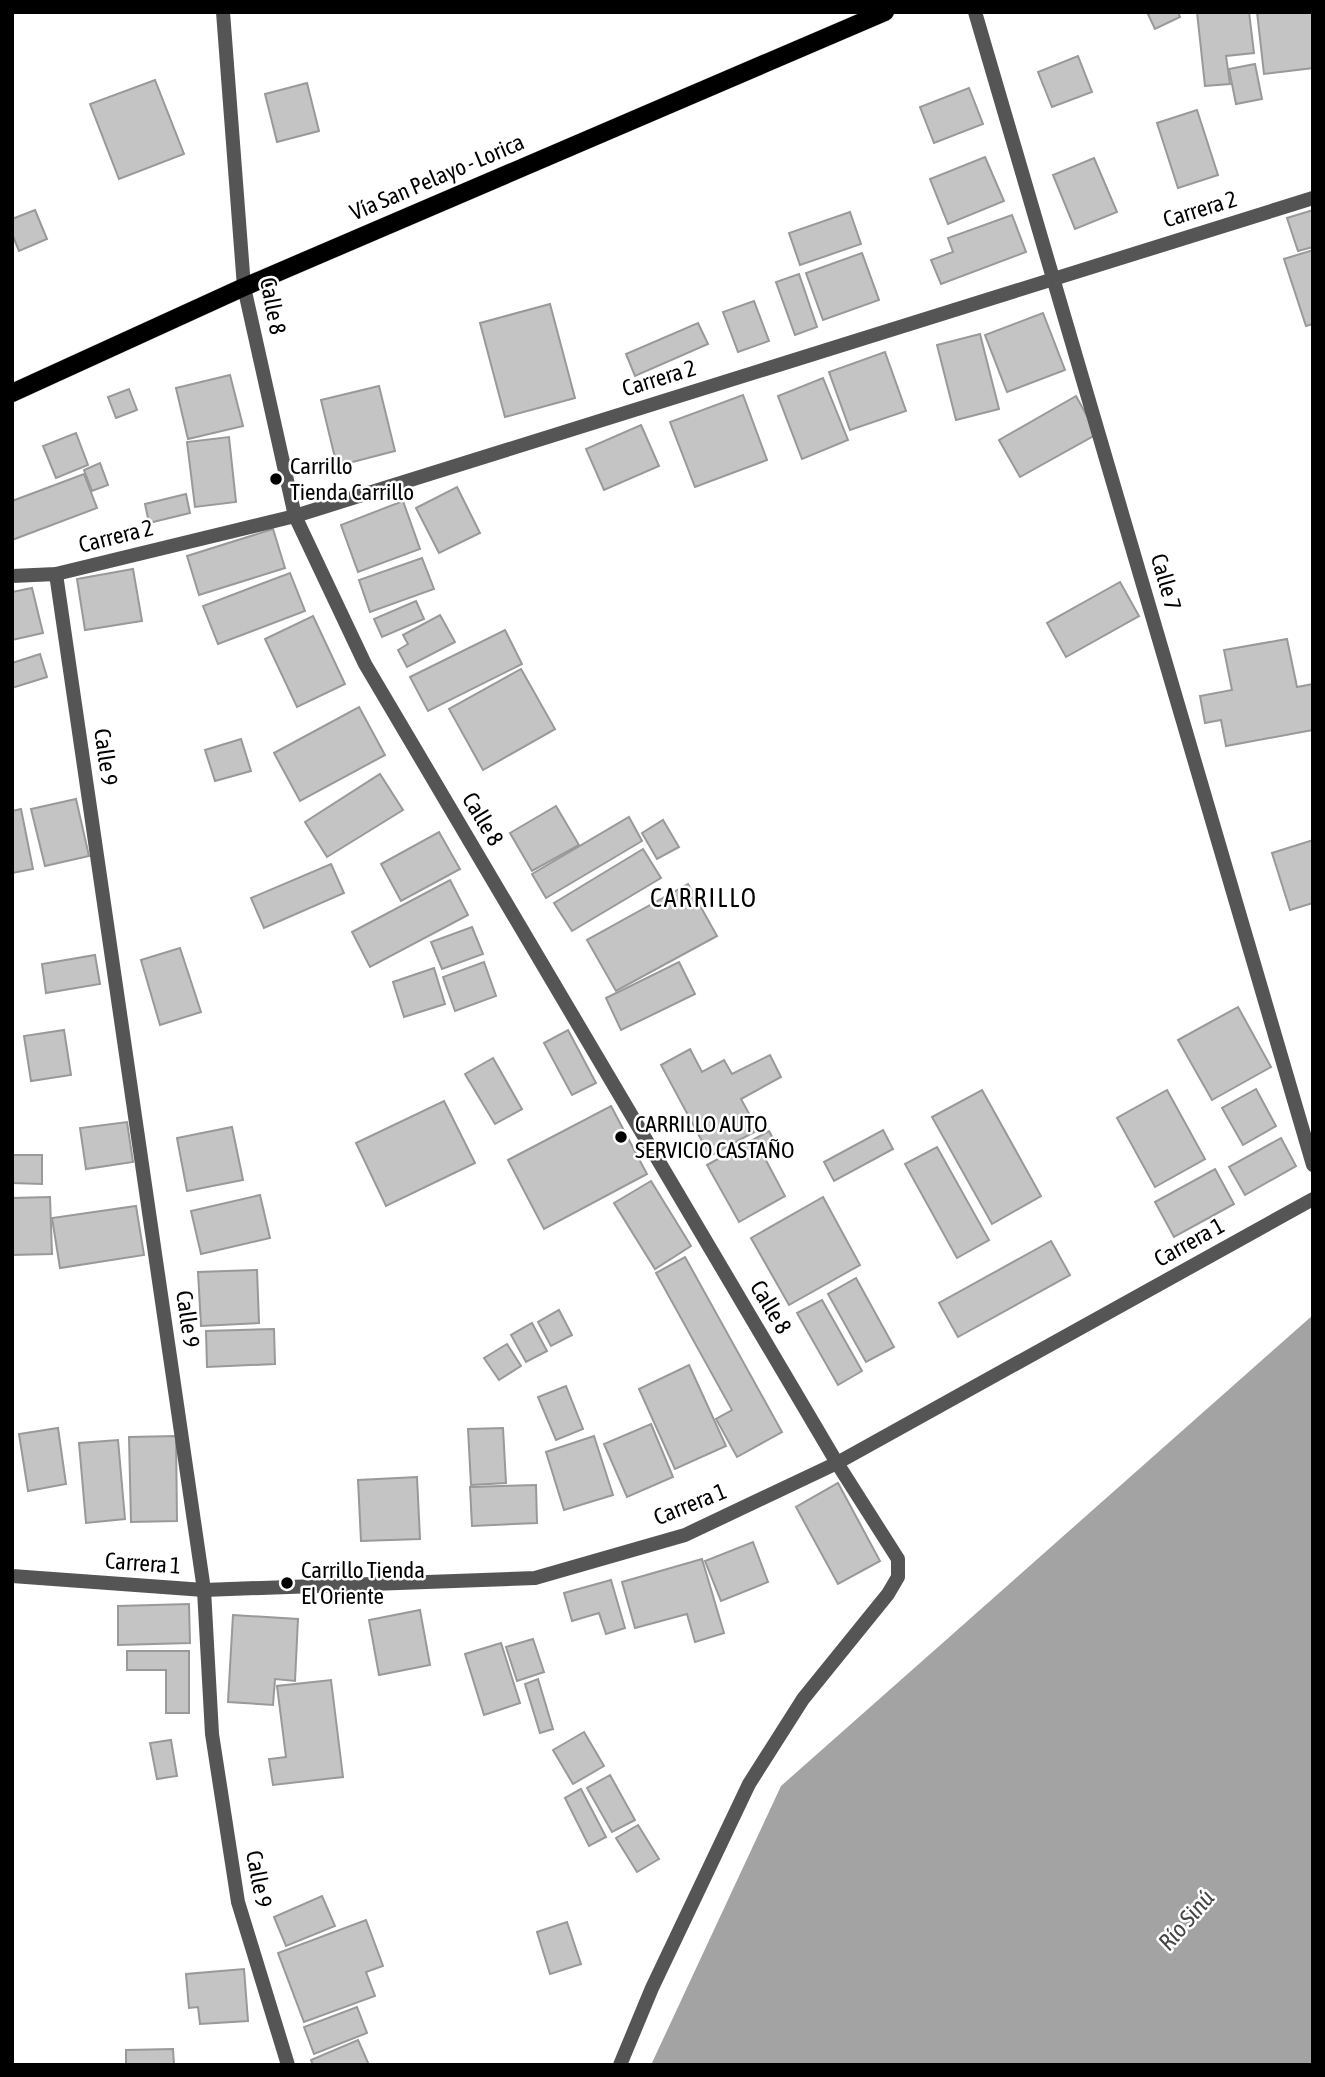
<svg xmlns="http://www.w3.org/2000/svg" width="1325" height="2077" font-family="'Asap Condensed',sans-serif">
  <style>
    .water { fill: #a3a3a3 }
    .building { fill: #c4c4c4; stroke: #999; stroke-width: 2 }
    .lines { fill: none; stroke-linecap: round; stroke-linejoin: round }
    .primary-casing { stroke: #dbdbdb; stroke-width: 19 }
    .minor { stroke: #555; stroke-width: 14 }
    .primary { stroke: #000; stroke-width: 18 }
    .poi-dot { fill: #000; stroke: #fff; stroke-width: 2.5 }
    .labels { text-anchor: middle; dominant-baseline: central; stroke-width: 5; stroke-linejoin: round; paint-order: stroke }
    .street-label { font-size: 23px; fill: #000; stroke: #fff }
    .poi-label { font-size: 23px; fill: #000; stroke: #fff; text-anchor: start }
    .water-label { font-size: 24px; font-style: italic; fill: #444; stroke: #fff }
    .quarter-label { font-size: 26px; letter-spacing: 2px; fill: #000; stroke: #fff }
  </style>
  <rect width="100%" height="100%" fill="#fff"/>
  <polygon class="water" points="1313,1315 1313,2065 651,2065 781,1786"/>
  <g class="building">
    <polygon points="1147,12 1178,12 1180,17 1155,29"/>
    <polygon points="1197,12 1249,12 1254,53 1226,56 1230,84 1205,86"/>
    <polygon points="1257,12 1313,12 1313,68 1264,74"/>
    <polygon points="1078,56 1092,92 1052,107 1038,72"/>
    <polygon points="1255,64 1262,99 1236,104 1229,69"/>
    <polygon points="155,80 184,154 119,179 90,104"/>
    <polygon points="307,83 319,131 277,142 265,94"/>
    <polygon points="969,88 983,124 934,143 920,107"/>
    <polygon points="1197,110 1218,175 1178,188 1157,123"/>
    <polygon points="985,157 1004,201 948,224 930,179"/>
    <polygon points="1094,158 1117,212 1075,229 1053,175"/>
    <polygon points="35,210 47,239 19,251 12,234 12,219"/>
    <polygon points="1313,210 1313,247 1298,251 1287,218"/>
    <polygon points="850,212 861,244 800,265 789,233"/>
    <polygon points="1012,215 1026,252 941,284 931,260 953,252 948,238"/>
    <polygon points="1313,250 1313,324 1306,326 1284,259"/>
    <polygon points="862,253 879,300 823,320 806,273"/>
    <polygon points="799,274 817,327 795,335 776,282"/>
    <polygon points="754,301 769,341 738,352 723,312"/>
    <polygon points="550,304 575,398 505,417 480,323"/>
    <polygon points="1043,313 1065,370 1007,392 985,335"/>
    <polygon points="698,323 708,344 635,376 626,354"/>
    <polygon points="980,334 999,409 956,420 937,345"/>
    <polygon points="885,352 906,411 850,430 829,372"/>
    <polygon points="230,375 243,426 188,439 176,388"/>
    <polygon points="823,378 848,440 802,459 778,396"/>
    <polygon points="379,386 395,451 337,466 321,400"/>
    <polygon points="129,389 137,410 116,418 108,397"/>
    <polygon points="743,395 767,460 695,487 670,422"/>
    <polygon points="1076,396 1097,434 1020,477 999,440"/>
    <polygon points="641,425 659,466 604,490 586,449"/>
    <polygon points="76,433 88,465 56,478 43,446"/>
    <polygon points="229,437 236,502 195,507 187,442"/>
    <polygon points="100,463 108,485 92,491 84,470"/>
    <polygon points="84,474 97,508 12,540 12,501"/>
    <polygon points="457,487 480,533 439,553 416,508"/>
    <polygon points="186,494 190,513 149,523 145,504"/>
    <polygon points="403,501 420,549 358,572 341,525"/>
    <polygon points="273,529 285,568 199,595 187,556"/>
    <polygon points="422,558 434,589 370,612 359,580"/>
    <polygon points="133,569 142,621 85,630 77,579"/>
    <polygon points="290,573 305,611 218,644 203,606"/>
    <polygon points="1120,582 1139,616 1066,657 1047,623"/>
    <polygon points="32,588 43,633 12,640 12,592"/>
    <polygon points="416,601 424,619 382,637 374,619"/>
    <polygon points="440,615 455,642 407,667 398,650 408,644 403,635"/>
    <polygon points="313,616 345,684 297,707 265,639"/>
    <polygon points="505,630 522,664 428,711 410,677"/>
    <polygon points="1287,639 1297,687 1313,684 1313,730 1226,746 1221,720 1205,723 1200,696 1232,690 1224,650"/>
    <polygon points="40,654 47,677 12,688 12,663"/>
    <polygon points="521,669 555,729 483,770 449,709"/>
    <polygon points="359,707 385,755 300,801 274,753"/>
    <polygon points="241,739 251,771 215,781 205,750"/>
    <polygon points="380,774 403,810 327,857 305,822"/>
    <polygon points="76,799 89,856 45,866 31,809"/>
    <polygon points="556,806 579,845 532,871 510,833"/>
    <polygon points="21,809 33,869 12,873 12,811"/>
    <polygon points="629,817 642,841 546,898 532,874"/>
    <polygon points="663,820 679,847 657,859 642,833"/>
    <polygon points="439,832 460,869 401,901 381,864"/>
    <polygon points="1313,840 1313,903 1290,910 1272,853"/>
    <polygon points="643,849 661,878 572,931 554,903"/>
    <polygon points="331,864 344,893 264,928 251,898"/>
    <polygon points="450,880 468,915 370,967 352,932"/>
    <polygon points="688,884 717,936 616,991 587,940"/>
    <polygon points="472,927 483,954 442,969 431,942"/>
    <polygon points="180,948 201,1012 160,1025 141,960"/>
    <polygon points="95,955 100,984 46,993 42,964"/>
    <polygon points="484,962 496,996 455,1011 443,977"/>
    <polygon points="679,962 695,994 621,1030 606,998"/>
    <polygon points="434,968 445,1004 404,1017 393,982"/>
    <polygon points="1238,1007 1271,1067 1212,1100 1178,1040"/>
    <polygon points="64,1030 71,1075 31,1081 24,1036"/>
    <polygon points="568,1030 596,1083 572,1095 544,1043"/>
    <polygon points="690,1049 702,1072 724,1060 732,1074 770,1055 781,1077 741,1099 758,1130 710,1156 661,1065"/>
    <polygon points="493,1058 522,1109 495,1124 465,1074"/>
    <polygon points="1256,1089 1276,1126 1243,1145 1222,1108"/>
    <polygon points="982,1090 1041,1196 992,1224 932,1117"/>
    <polygon points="1167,1090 1205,1159 1155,1187 1117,1118"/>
    <polygon points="444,1101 475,1163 386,1206 356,1143"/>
    <polygon points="611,1106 647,1174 544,1229 508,1160"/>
    <polygon points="127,1122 133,1162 86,1169 80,1128"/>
    <polygon points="232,1127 243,1180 187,1191 177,1138"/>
    <polygon points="883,1130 893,1149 834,1181 824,1162"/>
    <polygon points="769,1131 775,1142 761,1151 785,1196 739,1222 707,1165"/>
    <polygon points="1281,1138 1296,1166 1245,1195 1229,1167"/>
    <polygon points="937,1147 989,1240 957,1258 905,1164"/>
    <polygon points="12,1155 42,1155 42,1184 12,1183"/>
    <polygon points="1215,1169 1234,1204 1174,1237 1155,1202"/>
    <polygon points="651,1181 691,1246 655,1269 614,1203"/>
    <polygon points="260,1195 270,1238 201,1254 191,1211"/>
    <polygon points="50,1197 52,1254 12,1255 12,1198"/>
    <polygon points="823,1197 860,1265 789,1305 751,1238"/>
    <polygon points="136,1206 144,1255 60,1268 52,1218"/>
    <polygon points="1051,1241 1070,1275 958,1337 939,1303"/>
    <polygon points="685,1257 782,1432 737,1457 716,1419 732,1410 656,1273"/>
    <polygon points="257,1270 259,1323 201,1326 198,1272"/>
    <polygon points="856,1278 894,1347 866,1362 828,1294"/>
    <polygon points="822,1300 862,1371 838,1385 797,1313"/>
    <polygon points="559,1310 572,1335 551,1346 538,1322"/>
    <polygon points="532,1323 547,1351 526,1362 511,1335"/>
    <polygon points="274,1329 275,1364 207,1367 206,1331"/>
    <polygon points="507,1344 521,1366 499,1380 484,1358"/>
    <polygon points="689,1365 726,1446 675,1469 639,1389"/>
    <polygon points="566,1386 583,1429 556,1440 538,1397"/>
    <polygon points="651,1424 673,1477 627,1497 604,1444"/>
    <polygon points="58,1428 66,1484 28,1491 19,1434"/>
    <polygon points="503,1428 506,1483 471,1485 468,1429"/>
    <polygon points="176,1436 177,1521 131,1522 129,1437"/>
    <polygon points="594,1436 613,1495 564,1510 546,1452"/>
    <polygon points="118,1440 125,1519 86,1523 79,1443"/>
    <polygon points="417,1477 420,1539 361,1541 358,1480"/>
    <polygon points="838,1483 880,1561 838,1584 796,1507"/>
    <polygon points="536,1485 537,1523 472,1526 470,1487"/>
    <polygon points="753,1542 768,1582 721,1601 705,1561"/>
    <polygon points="702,1559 724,1633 695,1642 687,1614 635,1628 622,1582"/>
    <polygon points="611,1580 625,1628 606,1634 599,1613 572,1621 564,1593"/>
    <polygon points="189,1604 190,1643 118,1645 118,1606"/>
    <polygon points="420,1610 430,1665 379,1675 369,1620"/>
    <polygon points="233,1615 298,1619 295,1681 275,1679 273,1705 228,1702"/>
    <polygon points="533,1639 544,1672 517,1681 506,1647"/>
    <polygon points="501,1643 520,1703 484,1715 465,1654"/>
    <polygon points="127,1651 189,1651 189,1713 166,1713 166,1670 127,1670"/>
    <polygon points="538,1679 553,1729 540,1733 525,1684"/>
    <polygon points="331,1680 343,1777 273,1785 269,1759 286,1757 277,1686"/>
    <polygon points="584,1732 604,1766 573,1784 553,1750"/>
    <polygon points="171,1740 177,1776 157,1779 150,1743"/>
    <polygon points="610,1775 635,1820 612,1832 587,1788"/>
    <polygon points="581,1789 606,1837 589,1846 565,1798"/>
    <polygon points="638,1825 659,1859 637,1872 616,1838"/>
    <polygon points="322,1896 335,1926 286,1946 274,1917"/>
    <polygon points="366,1920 383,1966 366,1972 375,1996 304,2022 278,1953"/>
    <polygon points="567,1922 581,1964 550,1974 537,1932"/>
    <polygon points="244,1969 248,2021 200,2024 198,2007 189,2008 186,1974"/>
    <polygon points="357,2007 367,2033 314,2054 304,2027"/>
    <polygon points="358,2040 369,2065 313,2065 311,2060"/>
    <polygon points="173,2049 174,2065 126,2065 126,2050"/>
  </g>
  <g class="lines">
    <g class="primary-casing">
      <polyline id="primary" points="12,393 244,287 885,12"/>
    </g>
    <g class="minor">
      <polyline points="223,12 244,287 295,516 365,664 837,1463 898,1559 898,1577 888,1594 803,1699 749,1784 652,1988 620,2065"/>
      <polyline points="975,12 1313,1165"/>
      <polyline points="56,574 204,1590 212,1734 238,1902 288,2065"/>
      <polyline points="12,576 56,574 295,516 1313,198"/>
      <polyline points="12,1576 204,1590 535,1578 685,1535 837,1463 1313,1199"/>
    </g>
    <use href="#primary" class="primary"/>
  </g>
  <g class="poi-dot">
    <circle cx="276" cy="479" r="7"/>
    <circle cx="621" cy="1137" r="7"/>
    <circle cx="287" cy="1583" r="7"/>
  </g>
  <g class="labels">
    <g class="street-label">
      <text transform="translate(437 177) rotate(-23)">Vía San Pelayo - Lorica</text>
      <text transform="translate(1200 209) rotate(-17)">Carrera 2</text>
      <text transform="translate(273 306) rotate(79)">Calle 8</text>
      <text transform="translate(659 378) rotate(-17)">Carrera 2</text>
      <text transform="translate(116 536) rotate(-14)">Carrera 2</text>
      <text transform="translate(1166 582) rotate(74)">Calle 7</text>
      <text transform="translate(106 757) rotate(82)">Calle 9</text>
      <text transform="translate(483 819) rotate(59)">Calle 8</text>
      <text transform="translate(1189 1242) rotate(-29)">Carrera 1</text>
      <text transform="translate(771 1307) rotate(59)">Calle 8</text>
      <text transform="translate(188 1319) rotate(82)">Calle 9</text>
      <text transform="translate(690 1504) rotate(-22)">Carrera 1</text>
      <text transform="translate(143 1563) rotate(4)">Carrera 1</text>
      <text transform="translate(259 1879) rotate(79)">Calle 9</text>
    </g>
    <g class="poi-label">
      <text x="290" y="466">Carrillo<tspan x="290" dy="26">Tienda Carrillo</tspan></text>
      <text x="635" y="1124">CARRILLO AUTO<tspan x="635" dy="26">SERVICIO CASTAÑO</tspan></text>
      <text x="301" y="1570">Carrillo Tienda<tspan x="301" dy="26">El Oriente</tspan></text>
    </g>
    <g class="water-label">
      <text transform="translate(1186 1920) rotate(-49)">Río Sinú</text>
    </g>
    <g class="quarter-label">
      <text x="704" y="898">CARRILLO</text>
    </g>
  </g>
  <rect width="1325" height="2077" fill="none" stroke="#000000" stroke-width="28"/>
</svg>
